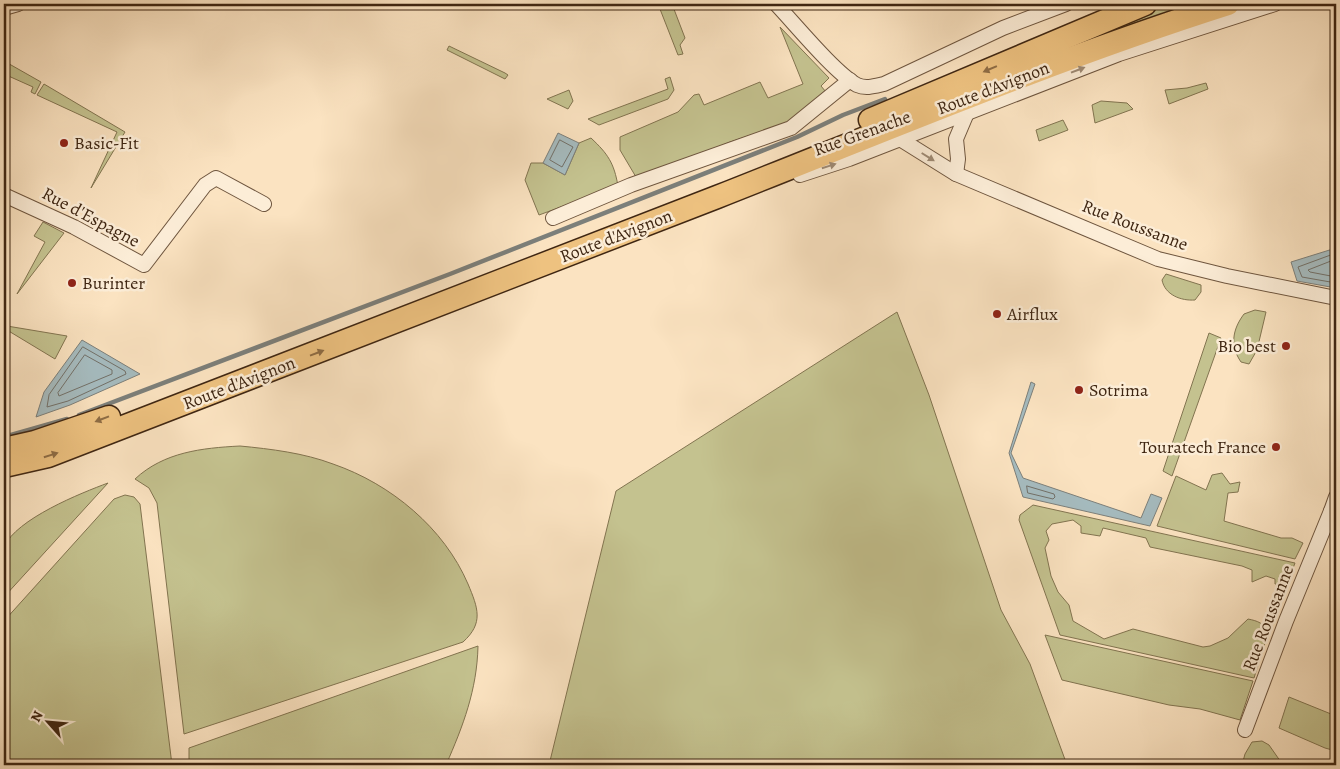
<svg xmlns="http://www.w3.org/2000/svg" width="1340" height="769" font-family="Alegreya,serif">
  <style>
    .green { fill: #c4c28f; stroke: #827450 }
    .water { fill: #a5bbbf; stroke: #7c7f7a }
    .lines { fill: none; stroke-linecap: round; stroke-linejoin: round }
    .shore { stroke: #727068; stroke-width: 1 }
    .stream { stroke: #7c7f7a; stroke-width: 4.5 }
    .street-casing { stroke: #6e553e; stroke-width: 16 }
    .primary-casing { stroke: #3f2612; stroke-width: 25 }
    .street { stroke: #fcedd7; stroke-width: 14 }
    .primary { stroke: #eec280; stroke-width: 22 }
    .oneway { fill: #8e6c44 }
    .oneway2 { fill: #9e8a74 }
    .poi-dot { fill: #8f2418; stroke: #fcedd7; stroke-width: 2 }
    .labels { text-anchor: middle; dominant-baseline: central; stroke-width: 5; stroke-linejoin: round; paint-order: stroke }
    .street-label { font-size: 18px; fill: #3f2612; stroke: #fcedd7 }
    .poi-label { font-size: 18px; fill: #3f2612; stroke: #fcedd7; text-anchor: start }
  </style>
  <rect width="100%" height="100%" fill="#fbe3c1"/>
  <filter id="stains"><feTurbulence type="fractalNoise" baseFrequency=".004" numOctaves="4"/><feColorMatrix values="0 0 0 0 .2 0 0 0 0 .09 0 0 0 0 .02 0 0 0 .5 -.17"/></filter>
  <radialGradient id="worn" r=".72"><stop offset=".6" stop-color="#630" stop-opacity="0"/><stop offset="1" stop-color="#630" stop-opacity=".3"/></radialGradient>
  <g class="green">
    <polygon points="658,4 672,4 685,38 680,45 683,54 678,55"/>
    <polygon points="1165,4 1209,4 1004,71"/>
    <polygon points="780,27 829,78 821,86 826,92 785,124 730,142 652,174 636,177 620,150 620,137 678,112 694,95 699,94 704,105 760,82 768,98 803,84"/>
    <polygon points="449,46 505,73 508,75 505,79 447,50"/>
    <polygon points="4,61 41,82 35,94 31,92 33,87 4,74"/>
    <polygon points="670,77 674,90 668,99 599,125 588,119 668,89 665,79"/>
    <polygon points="1206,83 1208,89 1169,104 1165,90 1187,88"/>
    <polygon points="44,84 125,132 91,188 117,132 37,95"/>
    <polygon points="569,90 573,101 568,109 547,99"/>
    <polygon points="1101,101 1127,103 1133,109 1095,123 1092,105"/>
    <polygon points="1063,120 1068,130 1039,141 1036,130"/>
    <path d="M591,138C608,154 614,163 618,186L539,215L525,180L531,163H543L565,175L579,143Z"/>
    <polygon points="43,222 64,233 17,294 45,242 34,236"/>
    <path d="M1166,274L1201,285V292L1195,300C1181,301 1165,295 1162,280Z"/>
    <path d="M1255,310L1266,312L1257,350L1249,364L1241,362C1230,346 1232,330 1244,314Z"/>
    <polygon points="897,312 929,395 1001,610 1030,664 1067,765 549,765 616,491"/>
    <polygon points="4,325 7,326 67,336 55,359 7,330 4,333"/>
    <polygon points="1209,333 1221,338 1172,476 1163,471"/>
    <path d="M240,446C271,449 304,453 333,464C391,484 444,528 468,584C478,608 484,623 463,642L184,734L157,503L149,488L135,479C164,452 202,448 240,446Z"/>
    <polygon points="1222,473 1230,484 1240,482 1238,492 1228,493 1224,521 1281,538 1292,538 1303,543 1295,559 1157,526 1176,476 1206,490 1212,475"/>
    <path d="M108,483L4,597C4,585 0,556 4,547C16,519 81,493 108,483Z"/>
    <polygon points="125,495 134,497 140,504 172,765 4,765 4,621 114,499"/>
    <path d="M1033,505L1295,563L1286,586L1275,584V579L1266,576L1252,582V570L1242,566L1150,547L1146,538L1103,528L1100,536L1081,533V526L1073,520L1052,524L1046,531L1049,540L1045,548L1051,576L1058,592L1069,605L1073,621L1104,639L1133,629L1203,647L1210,646L1228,638L1248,619C1258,621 1264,623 1268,633L1254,678L1060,635L1019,520L1020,515Z"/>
    <polygon points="1045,635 1253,681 1240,720 1200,709 1169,705 1062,680"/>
    <path d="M478,646C477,690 463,726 446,765H189V748Z"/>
    <polygon points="1289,697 1336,716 1336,751 1325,748 1279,728"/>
    <polygon points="1262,741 1269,745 1283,765 1242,765 1245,754 1252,742"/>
  </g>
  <g class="water">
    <polygon points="558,133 579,143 565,175 543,163"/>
    <polygon points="1336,248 1336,288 1297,281 1291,262"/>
    <polygon points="82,340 140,374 70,405 36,417 44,392"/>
    <polygon points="1031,382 1035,384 1011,453 1023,478 1141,518 1151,494 1162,498 1150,526 1023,497 1009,453"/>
  </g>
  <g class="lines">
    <g class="shore">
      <polygon points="560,140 573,147 562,167 550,160"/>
      <polyline points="1336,253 1298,267 1302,277 1336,283"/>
      <polyline points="1336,259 1308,270 1310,272 1336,277"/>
      <polygon points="83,347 125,371 126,374 68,401 47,407 49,395"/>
      <polygon points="85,355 112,370 112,374 59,396 58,393"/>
      <polygon points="1027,486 1054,494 1055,497 1053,499 1028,493"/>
    </g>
    <g class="stream">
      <polyline points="79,415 450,274 797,137 843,115 885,99"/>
      <polyline points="4,437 67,419"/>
    </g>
    <g class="street-casing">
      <g id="street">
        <path d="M776,4C795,24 835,73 857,85C866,89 875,86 884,84L1003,28L1066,4"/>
        <polyline points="4,8 18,4"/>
        <polyline points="900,139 956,174 1158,259 1227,276 1336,298"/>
        <polyline points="956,174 958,159 956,139 967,113"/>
        <polyline points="800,175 849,159 1119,54 1275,4"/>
        <polyline points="4,195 74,227 144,265 205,185 216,178 264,204"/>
        <polyline points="553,218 631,185 791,128 850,80"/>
        <polyline points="1336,497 1331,511 1336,514"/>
        <polyline points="1245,730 1286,621 1331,511"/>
      </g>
    </g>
    <g class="primary-casing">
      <g id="primary">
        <polyline points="870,120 1145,4"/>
        <polyline points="4,449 35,442 109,417"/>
        <path d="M4,466L48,456C272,371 495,284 717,197C887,130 1055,59 1228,4"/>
      </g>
    </g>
    <use href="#street" class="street"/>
    <use href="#primary" class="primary"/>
  </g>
  <defs><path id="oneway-solid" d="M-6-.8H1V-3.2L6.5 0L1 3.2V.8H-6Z" transform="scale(1.25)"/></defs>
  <g class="oneway">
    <use href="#oneway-solid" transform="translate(990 69) rotate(157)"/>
    <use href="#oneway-solid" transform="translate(317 353) rotate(-21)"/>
    <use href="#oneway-solid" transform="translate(102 419) rotate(159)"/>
    <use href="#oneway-solid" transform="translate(51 455) rotate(-18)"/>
  </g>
  <g class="oneway2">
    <use href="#oneway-solid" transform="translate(1078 70) rotate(-21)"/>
    <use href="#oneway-solid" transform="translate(928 157) rotate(32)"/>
    <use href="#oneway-solid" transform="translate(829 166) rotate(-18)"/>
  </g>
  <g class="poi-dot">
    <circle cx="64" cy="143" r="5"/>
    <circle cx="72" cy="283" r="5"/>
    <circle cx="997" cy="314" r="5"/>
    <circle cx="1286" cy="346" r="5"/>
    <circle cx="1079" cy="390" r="5"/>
    <circle cx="1276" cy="447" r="5"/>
  </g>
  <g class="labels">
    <g class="street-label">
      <text transform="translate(993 88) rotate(-21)">Route d'Avignon</text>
      <text transform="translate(862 133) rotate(-20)">Rue Grenache</text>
      <text transform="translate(91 217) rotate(28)">Rue d'Espagne</text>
      <text transform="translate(1135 225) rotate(21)">Rue Roussanne</text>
      <text transform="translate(616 236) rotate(-21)">Route d'Avignon</text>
      <text transform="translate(239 383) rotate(-21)">Route d'Avignon</text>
      <text transform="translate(1268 618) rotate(-69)">Rue Roussanne</text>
    </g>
    <g class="poi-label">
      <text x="74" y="143">Basic-Fit</text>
      <text x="82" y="283">Burinter</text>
      <text x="1007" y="314">Airflux</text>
      <text x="1276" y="346" text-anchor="end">Bio best</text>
      <text x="1089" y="390">Sotrima</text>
      <text x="1266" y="447" text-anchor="end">Touratech France</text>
    </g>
  </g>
  <rect width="1340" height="769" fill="none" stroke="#fbe3c1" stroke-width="20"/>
  <rect x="5" y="5" width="1330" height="759" fill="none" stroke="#3f2612" stroke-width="2.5"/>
  <rect x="10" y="10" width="1320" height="749" fill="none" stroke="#3f2612"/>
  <g transform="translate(48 722) rotate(297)" stroke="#fcedd7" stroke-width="4" paint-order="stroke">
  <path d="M0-4L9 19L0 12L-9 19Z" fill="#3f2612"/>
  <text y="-8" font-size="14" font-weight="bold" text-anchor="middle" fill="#3f2612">N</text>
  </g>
  <rect width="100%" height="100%" filter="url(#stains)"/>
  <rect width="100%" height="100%" fill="url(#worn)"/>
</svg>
